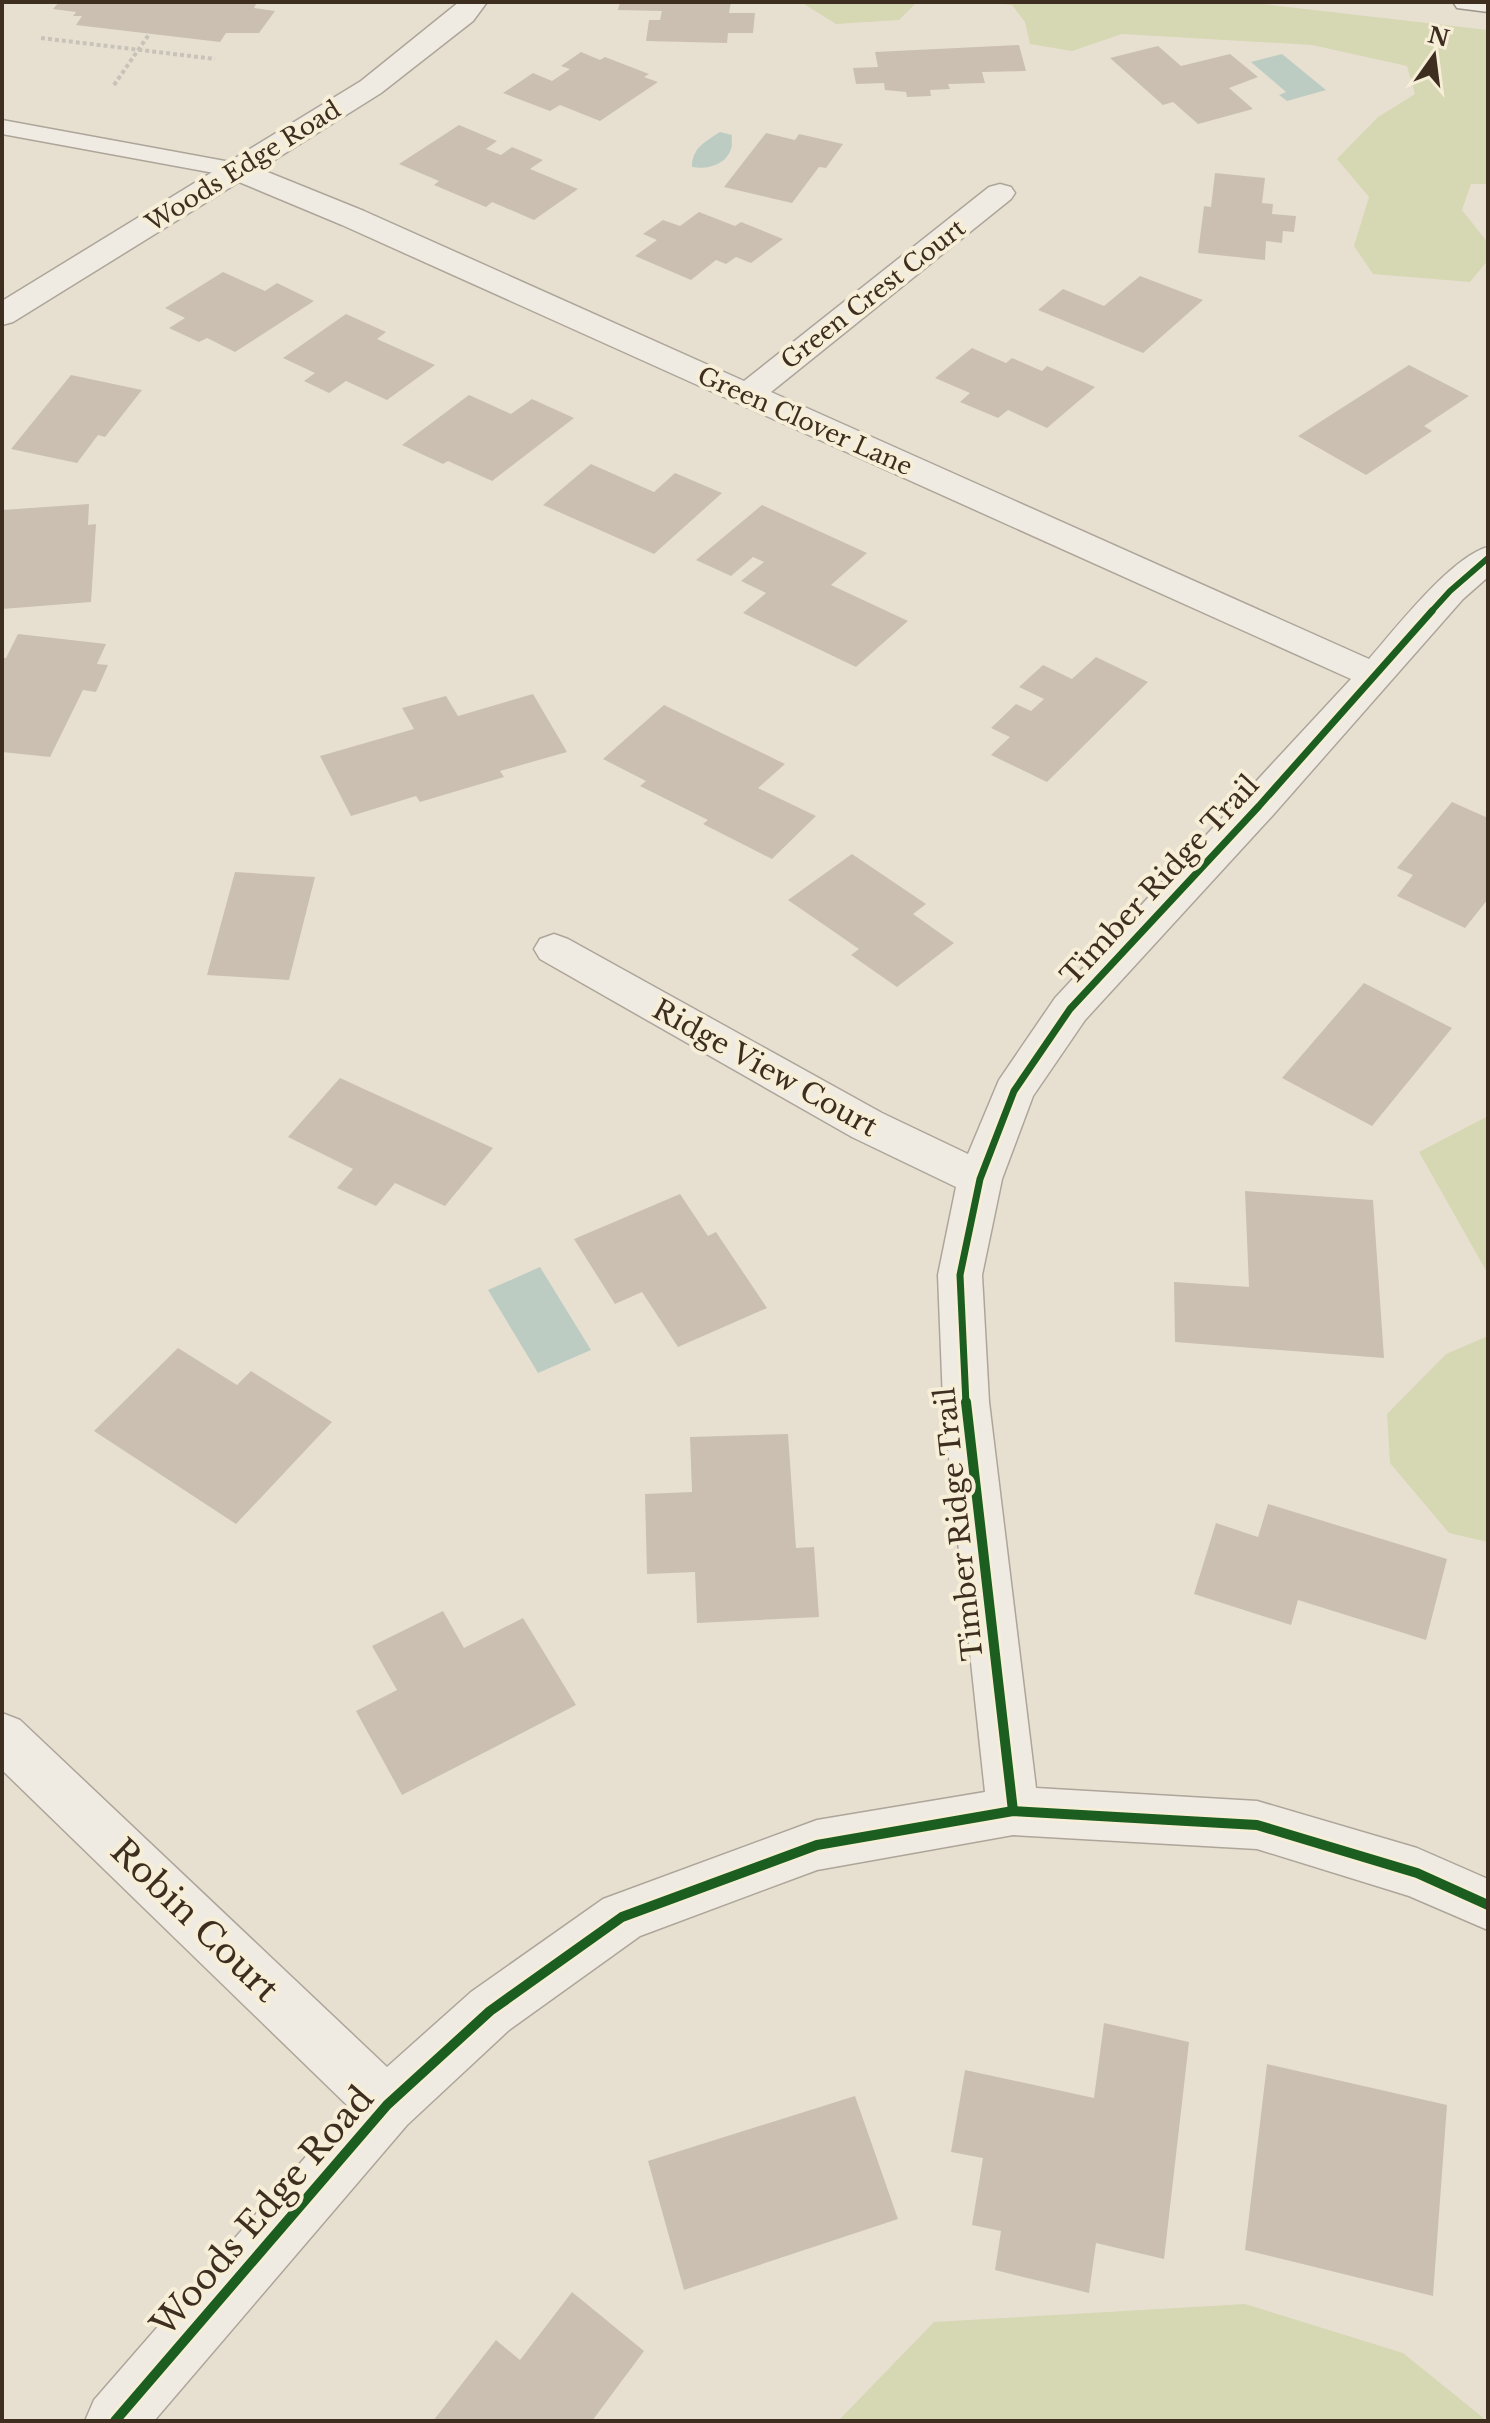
<svg xmlns="http://www.w3.org/2000/svg" width="1490" height="2423" font-family="'Libre Baskerville',serif">
  <style>
    .green { fill: #d6d7b3 }
    .water { fill: #bcccc2 }
    .building { fill: #cbbfb2 }
    .lines { fill: none; stroke-linecap: round; stroke-linejoin: round }
    .lane-casing { stroke: #ada599; stroke-width: 3 }
    .street-casing { stroke: #ada599; stroke-width: 3 }
    .secondary-casing { stroke: #9c958a; stroke-width: 3 }
    .path { stroke: #c8c2b9; stroke-width: 4; stroke-dasharray: 4 3; stroke-linecap: butt }
    .lane { fill: #efebe3; fill-rule: evenodd }
    .street { fill: #efebe3; fill-rule: evenodd }
    .secondary { fill: #efebe3; fill-rule: evenodd }
    .cycleway-far2-casing { stroke: #f7eed8; stroke-width: 10 }
    .cycleway-far1-casing { stroke: #f7eed8; stroke-width: 12 }
    .cycleway-casing { stroke: #f7eed8; stroke-width: 15 }
    .cycleway-far2 { stroke: #1b5e20; stroke-width: 6 }
    .cycleway-far1 { stroke: #1b5e20; stroke-width: 7 }
    .cycleway { stroke: #1b5e20; stroke-width: 10 }
    .labels { text-anchor: middle; dominant-baseline: central; stroke-width: 8; stroke-linejoin: round; paint-order: stroke }
    .far-street-label { font-size: 24px; fill: #3d2e20; stroke: #f7eed8 }
    .street-label { font-size: 28px; fill: #3d2e20; stroke: #f7eed8 }
    .near-street-label { font-size: 34px; fill: #3d2e20; stroke: #f7eed8 }
  </style>
  <rect width="100%" height="100%" fill="#e7e0d1"/>
  <g class="green">
    <polygon points="801,2 917,2 899,20 836,24"/>
    <polygon points="981,2 1245,2 1488,30 1488,184 1471,184 1462,210 1488,243 1488,260 1470,282 1373,274 1354,246 1369,197 1337,159 1378,117 1415,94 1407,66 1312,45 1122,34 1072,51 1030,44 1025,22 1012,5"/>
    <polygon points="1488,1116 1488,1274 1419,1152"/>
    <polygon points="1488,1336 1488,1542 1449,1533 1390,1463 1387,1414 1446,1354"/>
    <polygon points="1245,2304 1403,2353 1487,2421 838,2421 934,2322"/>
  </g>
  <g class="water">
    <polygon points="1282,54 1326,90 1287,101 1279,95 1286,92 1251,62"/>
    <path d="M720,132L732,135C731,140 733,144 731,149C726,165 706,170 692,167C692,148 705,142 720,132Z"/>
    <polygon points="540,1267 591,1350 538,1373 488,1290"/>
  </g>
  <g class="building">
    <polygon points="59,2 251,2 256,4 254,8 275,11 259,33 226,33 220,42 76,25 82,16 73,16 76,12 53,9"/>
    <polygon points="620,2 731,2 729,13 755,13 753,33 728,33 727,43 646,41 649,20 660,20 662,11 618,10"/>
    <polygon points="1019,45 1026,71 982,72 985,83 948,84 950,89 930,90 931,96 907,97 906,92 885,90 884,83 856,84 853,68 878,67 875,52"/>
    <polygon points="1158,46 1181,66 1230,54 1258,77 1229,88 1253,109 1198,124 1173,102 1163,105 1110,58"/>
    <polygon points="581,52 600,60 605,57 649,74 644,77 658,82 600,121 560,105 550,111 503,93 533,73 552,81 570,69 561,66"/>
    <polygon points="459,125 497,141 486,149 501,155 512,147 543,160 530,169 578,189 534,220 492,202 486,207 434,185 439,181 399,164"/>
    <polygon points="766,133 795,140 799,134 843,144 826,168 819,167 792,203 724,187"/>
    <polygon points="1215,173 1265,178 1262,203 1273,204 1272,214 1296,216 1294,232 1283,231 1282,243 1266,241 1265,260 1198,253 1204,206 1211,207"/>
    <polygon points="699,212 735,226 741,222 783,239 751,263 736,257 726,264 716,260 691,280 635,256 657,240 643,234 663,220 680,226"/>
    <polygon points="223,272 265,291 277,283 314,301 235,352 207,338 199,342 169,328 185,318 165,308"/>
    <polygon points="1140,276 1203,300 1143,353 1038,310 1063,289 1104,306"/>
    <polygon points="346,314 386,332 377,339 435,365 387,400 346,381 329,393 304,381 315,373 283,358"/>
    <polygon points="972,348 1006,363 1012,358 1042,371 1047,366 1095,387 1047,428 1008,410 998,418 960,402 970,393 935,378"/>
    <polygon points="1409,365 1469,396 1424,426 1432,431 1366,475 1298,436"/>
    <polygon points="71,375 142,390 105,437 98,435 77,463 11,449"/>
    <polygon points="469,395 511,414 532,399 574,418 492,481 448,461 443,464 402,445"/>
    <polygon points="591,464 654,492 675,473 722,493 654,554 543,505"/>
    <polygon points="89,504 88,525 96,524 91,602 2,609 2,510"/>
    <polygon points="762,505 867,553 831,585 908,621 856,667 743,613 766,593 741,581 764,562 753,557 731,576 696,560"/>
    <polygon points="18,634 106,644 97,664 108,665 96,692 83,690 50,757 2,752 2,658 6,658"/>
    <polygon points="1096,657 1148,682 1047,782 991,755 1010,737 991,728 1016,704 1031,711 1044,699 1019,687 1043,665 1072,679"/>
    <polygon points="533,694 567,752 500,771 504,777 420,802 416,796 351,816 320,756 414,729 402,708 446,696 458,716"/>
    <polygon points="664,705 785,764 758,788 816,816 772,859 703,824 708,820 640,786 646,781 603,759"/>
    <polygon points="1452,802 1488,818 1488,899 1465,928 1397,896 1413,875 1397,868"/>
    <polygon points="852,854 926,904 913,914 954,943 897,987 851,955 859,949 788,900"/>
    <polygon points="235,872 315,877 289,980 207,975"/>
    <polygon points="1364,983 1452,1028 1372,1126 1282,1078"/>
    <polygon points="340,1078 493,1148 445,1206 395,1183 376,1206 337,1188 353,1169 288,1137"/>
    <polygon points="1245,1191 1373,1200 1384,1358 1175,1342 1174,1282 1249,1287"/>
    <polygon points="680,1194 708,1236 716,1232 767,1308 678,1347 642,1292 615,1304 574,1239"/>
    <polygon points="178,1348 237,1385 251,1371 332,1422 236,1524 94,1431"/>
    <polygon points="788,1434 796,1548 814,1547 819,1617 697,1623 695,1572 647,1574 645,1494 692,1492 690,1437"/>
    <polygon points="1268,1504 1447,1559 1426,1640 1298,1600 1291,1625 1194,1594 1216,1523 1258,1537"/>
    <polygon points="443,1611 464,1648 523,1618 576,1705 402,1795 356,1711 397,1690 372,1646"/>
    <polygon points="1104,2023 1189,2042 1164,2259 1096,2243 1089,2293 995,2270 1001,2231 972,2225 983,2158 951,2152 965,2070 1094,2098"/>
    <polygon points="1267,2064 1447,2105 1433,2296 1245,2250"/>
    <polygon points="855,2096 898,2219 684,2290 648,2161"/>
    <polygon points="572,2292 644,2351 592,2421 433,2421 496,2340 520,2360"/>
  </g>
  <g class="lines">
    <g class="lane-casing">
      <polygon id="lane" points="2,120 236,163 244,165 248,170 244,175 236,177 2,134"/>
    </g>
    <g class="street-casing">
      <path id="street" d="M459,2H487L473,21L381,93L260,169L364,211L744,381L989,187L1000,184L1011,187L1015,193L1011,199L771,392L1369,659C1396,628 1451,557 1488,547V577L1463,599L1273,815L1085,1020L1033,1096L1002,1179L982,1275L989,1402L1036,1788L1257,1801L1417,1848L1488,1879V1930L1409,1896L1257,1849L1013,1835L817,1870L640,1936L509,2030L407,2125L154,2421H85L94,2400L349,2107L2,1770V1713L20,1720L387,2067L471,1992L603,1899L817,1820L985,1792L943,1402L938,1275L956,1187L852,1137L540,959L534,949L540,939L554,934L568,939L882,1113L968,1154L999,1080L1055,998L1351,679L342,225L239,182L13,322L2,325V301L361,81Z"/>
    </g>
    <g class="secondary-casing">
      <polygon id="secondary" points="1453,2 1488,2 1488,12 1457,8"/>
    </g>
    <g class="path">
      <polyline points="41,38 215,59"/>
      <polyline points="114,85 150,33"/>
    </g>
    <use href="#lane" class="lane"/>
    <use href="#street" class="street"/>
    <use href="#secondary" class="secondary"/>
    <g class="cycleway-far2-casing">
      <polyline id="cycleway-far2" points="1430,613 1450,591 1488,558"/>
    </g>
    <g class="cycleway-far1-casing">
      <polyline id="cycleway-far1" points="966,1404 960,1275 980,1179 1014,1091 1070,1009 1259,806 1432,611"/>
    </g>
    <g class="cycleway-casing">
      <g id="cycleway">
        <polyline points="966,1402 1013,1811"/>
        <polyline points="115,2421 387,2105 490,2011 622,1917 817,1845 1013,1811 1257,1825 1417,1873 1488,1905"/>
      </g>
    </g>
    <use href="#cycleway-far2" class="cycleway-far2"/>
    <use href="#cycleway-far1" class="cycleway-far1"/>
    <use href="#cycleway" class="cycleway"/>
  </g>
  <g class="labels">
    <g class="far-street-label">
      <text transform="translate(243 166) rotate(-32)">Woods Edge Road</text>
      <text transform="translate(873 294) rotate(-38)">Green Crest Court</text>
      <text transform="translate(805 421) rotate(24)">Green Clover Lane</text>
    </g>
    <g class="street-label">
      <text transform="translate(1160 880) rotate(-47)">Timber Ridge Trail</text>
      <text transform="translate(765 1068) rotate(29)">Ridge View Court</text>
      <text transform="translate(959 1524) rotate(-96)">Timber Ridge Trail</text>
    </g>
    <g class="near-street-label">
      <text transform="translate(195 1920) rotate(44)">Robin Court</text>
      <text transform="translate(262 2211) rotate(-49)">Woods Edge Road</text>
    </g>
  </g>
  <rect width="1490" height="2423" fill="none" stroke="#3d2e20" stroke-width="8"/>
  <g transform="translate(1434 56) rotate(14)" stroke="#f7eed8" stroke-width="6" paint-order="stroke">
  <path d="M0-6L14 30L0 20L-14 30Z" fill="#3d2e20"/>
  <text y="-12" font-size="22" font-weight="bold" text-anchor="middle" fill="#3d2e20">N</text>
  </g>
</svg>
